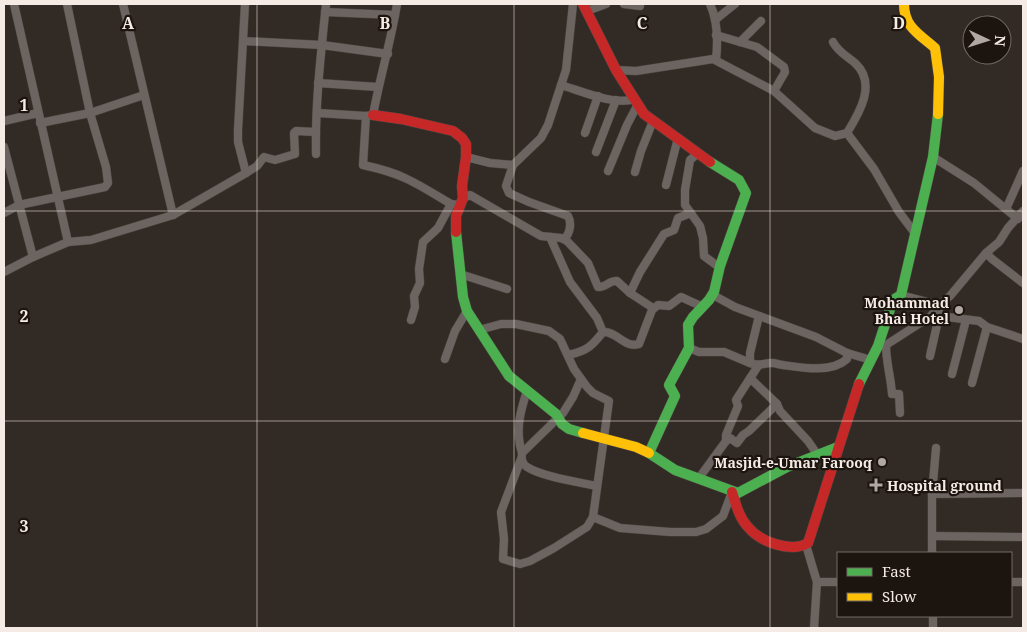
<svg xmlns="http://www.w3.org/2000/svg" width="1027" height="632" font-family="'Noto Serif',serif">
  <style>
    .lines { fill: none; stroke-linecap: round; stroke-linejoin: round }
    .street-casing { stroke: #4c4641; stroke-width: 9 }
    .fast-casing { stroke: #4c4641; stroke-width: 11 }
    .slow-casing { stroke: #4c4641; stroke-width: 11 }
    .jam-casing { stroke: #4c4641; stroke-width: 11 }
    .street { stroke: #6b6461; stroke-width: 8 }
    .fast { stroke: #4caf50; stroke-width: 10 }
    .slow { stroke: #ffc107; stroke-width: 10 }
    .jam { stroke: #c62828; stroke-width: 10 }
    .grid { fill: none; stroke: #f5ebe4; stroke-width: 1; stroke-opacity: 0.55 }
    .poi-dot { fill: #b1a8a1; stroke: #1b140f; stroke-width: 2 }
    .labels { text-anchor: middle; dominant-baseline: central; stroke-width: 4.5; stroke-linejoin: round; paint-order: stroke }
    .poi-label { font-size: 14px; font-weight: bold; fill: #f5ebe4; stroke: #1b140f; text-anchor: end }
    .grid-label { font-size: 16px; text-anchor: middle; font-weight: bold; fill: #f5ebe4; stroke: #1b140f; stroke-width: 4.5; stroke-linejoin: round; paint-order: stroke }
  </style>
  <rect width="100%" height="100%" fill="#322b25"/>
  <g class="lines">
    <g class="street-casing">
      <g id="street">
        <polyline points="14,4 68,242"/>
        <polyline points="123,4 173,215"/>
        <polyline points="245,4 238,130 238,142 246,173"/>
        <path d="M397,4C391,41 380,77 373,115L366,116L363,165C377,168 393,172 407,179C422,186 437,196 451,204L459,205"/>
        <polyline points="624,4 640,6"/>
        <path d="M710,4C718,21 718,41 716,60"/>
        <polyline points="587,11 606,4"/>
        <polyline points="325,12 395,15"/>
        <polyline points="715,20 735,4"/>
        <polyline points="716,35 757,47 784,67 785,72 774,91"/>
        <polyline points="243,41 322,45 388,54"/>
        <polyline points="740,42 761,21"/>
        <path d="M616,70L636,71L713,59L774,91L815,128L835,136L847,133C860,112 877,83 855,63C847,56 838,52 833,42"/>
        <polyline points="318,83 378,87"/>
        <path d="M561,85C581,91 615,106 635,99"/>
        <polyline points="318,113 366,116"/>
        <polyline points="4,121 38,113"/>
        <polyline points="40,123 90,113 144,95"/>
        <polyline points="585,133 598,96"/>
        <polyline points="847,133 874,169 899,212 914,232"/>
        <polyline points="4,147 33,257"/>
        <polyline points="596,152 616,100"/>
        <path d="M316,154C315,104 321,53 326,4"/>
        <polyline points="697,154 690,160 685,190 685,205 700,226 703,238 704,256 719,267"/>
        <polyline points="466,157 490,163 513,165 541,138 548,125 566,70 573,4"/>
        <polyline points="933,157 974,183 1018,219"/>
        <path d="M513,165L506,186L509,193L529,202L568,216C572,223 570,234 564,239"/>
        <polyline points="608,171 627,125 638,104"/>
        <polyline points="635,172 641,151 653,121"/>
        <polyline points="666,185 678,138"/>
        <path d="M463,198L470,195L541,236L561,238L567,241L588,263L598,287C606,288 609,280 617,281L630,293L653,308"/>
        <polyline points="1006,209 1023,171"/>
        <polyline points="4,213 19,205 105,187 108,183 106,167 90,113 67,4"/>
        <polyline points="550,237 570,282 597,318 603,332"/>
        <polyline points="986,253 992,259 1023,283"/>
        <polyline points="4,272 33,257 68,242 91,240 173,215 246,173 257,166 264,157 275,160 295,154 294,133 296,131 316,132"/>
        <polyline points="460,274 507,289"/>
        <polyline points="630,293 640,272 664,234 674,230 678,218 691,213"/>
        <polyline points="713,295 735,307 816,337 847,353 871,360"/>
        <polyline points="901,295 939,305"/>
        <polyline points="939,305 939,316 979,321 987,327 1023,339"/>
        <path d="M759,316L750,353V363C760,367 762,363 772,363C776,363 780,365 783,365C803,368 832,373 847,359V353"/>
        <polyline points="411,320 415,307 414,296 420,283 419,269 423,242 438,228 451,204"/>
        <polyline points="479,330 501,324 516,324 549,331 560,339 574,369 587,387 593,393 609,401 593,517 587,527 554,548 530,561 520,564 503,559 504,539 501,512 521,459"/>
        <path d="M886,345C886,362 891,378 892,394H899L900,413"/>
        <polyline points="878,346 886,345 931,316 939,305 950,296 986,253 999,242 1008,228 1023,211"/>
        <polyline points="689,348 699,352 724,352 750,363"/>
        <path d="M568,355C587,351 592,346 603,332C617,331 625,349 639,344L652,310L658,305L669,306L681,297L703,307"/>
        <polyline points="930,356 939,316"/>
        <polyline points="445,359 455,331 467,311"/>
        <polyline points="952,374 966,320"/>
        <polyline points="750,378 777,404 780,411 808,441 817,454"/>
        <path d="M581,379L573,397L563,413L522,453C521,459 522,464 527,467C543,477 578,482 597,486"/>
        <polyline points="972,383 987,327"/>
        <polyline points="726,441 726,435 738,406 736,400 758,366"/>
        <path d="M522,453C515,431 520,412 527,391"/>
        <polyline points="699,478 726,441 730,438 737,443 743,435 749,431 777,404"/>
        <polyline points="932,494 1023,493"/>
        <polyline points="593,517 620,528 670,532 696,532 706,529 723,516 732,492"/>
        <polyline points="932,536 1023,537"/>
        <polyline points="806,545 817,582 814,628"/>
        <polyline points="932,553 932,494 936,448"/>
        <polyline points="817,582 838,582"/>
        <polyline points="1011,582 1023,582"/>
        <polyline points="933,616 933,628"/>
      </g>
    </g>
    <g class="fast-casing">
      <g id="fast">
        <polyline points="710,162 739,180 746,193 720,266 714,292 709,300 693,317 688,325 689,348 669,385 675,396 649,453 675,470 738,493 787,467 838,447"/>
        <polyline points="456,232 463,297 467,311 509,376 556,414 562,424 569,429 583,433"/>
        <polyline points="859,384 878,346 893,300 901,295 933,157 938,114"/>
      </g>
    </g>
    <g class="slow-casing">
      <g id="slow">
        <path d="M904,4C904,27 919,34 935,48L939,77L938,114"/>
        <polyline points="583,433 636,447 649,453"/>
      </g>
    </g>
    <g class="jam-casing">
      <g id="jam">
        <polyline points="583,4 616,70 644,114 710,162"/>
        <polyline points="373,115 401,119 453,131 462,138 466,144 466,157 462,186 463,198 456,216 456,232"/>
        <path d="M732,492C736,504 739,518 748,527C760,542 791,553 808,543L859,384"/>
      </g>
    </g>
    <use href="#street" class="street"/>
    <use href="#fast" class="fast"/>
    <use href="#slow" class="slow"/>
    <use href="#jam" class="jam"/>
  </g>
  <path class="grid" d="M257,4V628M514,4V628M770,4V628M4,211H1023M4,421H1023"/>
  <g class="poi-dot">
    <circle cx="959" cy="310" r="5"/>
    <circle cx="882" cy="462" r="5"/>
    <path d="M873.5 477.5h5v5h5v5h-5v5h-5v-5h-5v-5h5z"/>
  </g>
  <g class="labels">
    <g class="poi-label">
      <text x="949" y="302">Mohammad<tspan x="949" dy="16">Bhai Hotel</tspan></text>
      <text x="872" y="462">Masjid-e-Umar Farooq</text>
      <text x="887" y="485" text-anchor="start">Hospital ground</text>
    </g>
  </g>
  <g class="grid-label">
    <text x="128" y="29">A</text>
    <text x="385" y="29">B</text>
    <text x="642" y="29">C</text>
    <text x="899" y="29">D</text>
    <text x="24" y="111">1</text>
    <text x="24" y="322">2</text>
    <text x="24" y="532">3</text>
  </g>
  <rect width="1027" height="632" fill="none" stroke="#f5ebe4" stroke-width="10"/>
  <rect x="837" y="552" width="175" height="65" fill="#1b140f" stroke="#726a64"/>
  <rect x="847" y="568" width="25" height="8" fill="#4caf50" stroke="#726a64"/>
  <text x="882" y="577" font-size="15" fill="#f5ebe4">Fast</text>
  <rect x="847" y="593" width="25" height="8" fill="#ffc107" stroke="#726a64"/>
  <text x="882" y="602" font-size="15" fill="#f5ebe4">Slow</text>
  <g transform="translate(987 40) rotate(94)"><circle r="24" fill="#1b140f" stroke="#726a64"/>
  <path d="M0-4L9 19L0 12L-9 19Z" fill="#b1a8a1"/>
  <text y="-8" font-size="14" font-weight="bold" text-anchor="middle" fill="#f5ebe4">N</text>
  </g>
</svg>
